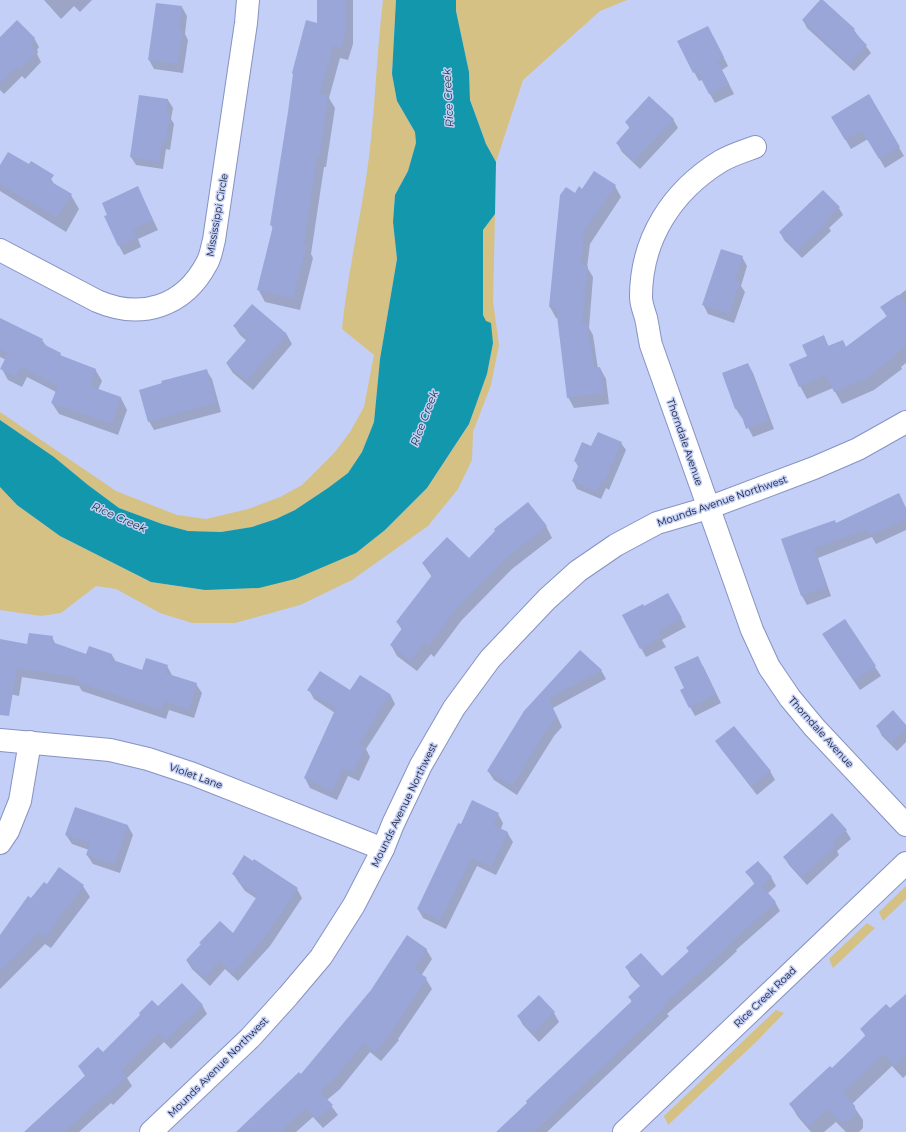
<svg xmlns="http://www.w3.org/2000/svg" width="906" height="1132" font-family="Montserrat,sans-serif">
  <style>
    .green { fill: #d5c184 }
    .water { fill: #1397ad }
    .shadow { fill: #0003 }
    .building { fill: #99a6d7 }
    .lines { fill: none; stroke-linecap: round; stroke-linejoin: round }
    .minor-casing { stroke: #8693c2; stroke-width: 24 }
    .minor { stroke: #fff; stroke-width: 22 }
    .labels { text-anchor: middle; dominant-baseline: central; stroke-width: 3; stroke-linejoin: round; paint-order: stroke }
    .street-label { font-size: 10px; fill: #181d2f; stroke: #c3cff7 }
    .water-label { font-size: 11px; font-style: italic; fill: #193237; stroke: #c3cff7 }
  </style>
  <rect width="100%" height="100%" fill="#c3cff7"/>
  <g class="green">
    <path d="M383,0H396L392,74L397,101L415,132L416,143L408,171L395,195L393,222L397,259L380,359L374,422L362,452L348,473L328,488L295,510L276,519L252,527L221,532L188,531L162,524L119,508L88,485L54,457L0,420V412L116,491L177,515L206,519L248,509L280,497L302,485L335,452L350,432L364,407L374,355L342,329C347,279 358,229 366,179C375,120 376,59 383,0Z"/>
    <polygon points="456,0 627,0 600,11 523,80 496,162 486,144 470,100 469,72 456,11"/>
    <polygon points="495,214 493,301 499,345 491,385 473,432 472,460 458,489 428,526 352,580 300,605 235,623 192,623 160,613 116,589 96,586 61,613 41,616 0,610 0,487 17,505 60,536 151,582 205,590 356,553 385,530 427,488 469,424 487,374 493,343 483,315 483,230"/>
    <polygon points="906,886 906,899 883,921 879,912"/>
    <polygon points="867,923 875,928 833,968 829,959"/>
    <polygon points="776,1010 784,1013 757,1041 668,1125 664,1116"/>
  </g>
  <polygon class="water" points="396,0 456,0 456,11 469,72 470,100 486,144 496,162 495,214 483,230 483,315 486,321 491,323 493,343 487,374 469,424 427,488 385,530 356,553 295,579 259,588 205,590 151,582 60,536 17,505 0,487 0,420 54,457 88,485 119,508 162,524 188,531 221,532 252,527 276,519 295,510 328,488 348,473 362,452 374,422 380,359 397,259 393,222 395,195 408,171 416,143 415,132 397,101 392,74"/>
  <g class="shadow">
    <polygon points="44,0 43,0 92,0 80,12 74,6 61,19"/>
    <polygon points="318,0 353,0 353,44 348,60 340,58 329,98 335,108 326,167 324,167 311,254 313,258 300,310 265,302 258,289 273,229 271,225 318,25"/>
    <polygon points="822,0 854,30 871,53 854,71 807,28 803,20"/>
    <polygon points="182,7 187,16 185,34 188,40 183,73 154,69 149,60"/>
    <polygon points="713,36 728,66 722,70 734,94 715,103 702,80 699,81 694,72"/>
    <polygon points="0,38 34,38 39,47 37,50 38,52 37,54 41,62 25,79 22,76 4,94 0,90"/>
    <polygon points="868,95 904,156 885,168 868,139 851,149 832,117"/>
    <polygon points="140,96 168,100 173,108 171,119 174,124 170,150 166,149 163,169 136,165 131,157"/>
    <polygon points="673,119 678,128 640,169 622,152 617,143 630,129 626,122"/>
    <polygon points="32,162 51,179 55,185 71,195 79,209 66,232 0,191 0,167 30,166"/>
    <polygon points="615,186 621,197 590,244 587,267 593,277 589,328 593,335 598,369 600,368 606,379 609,404 574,408 568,397 559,318 556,318 550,307 575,194 582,190"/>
    <polygon points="138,188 158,230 138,239 141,247 124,255 119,246"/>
    <polygon points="839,208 843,215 829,228 831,231 802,258 784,240 780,232"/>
    <polygon points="742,257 747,266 741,286 745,292 734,323 708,314 703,304"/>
    <polygon points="906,290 906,363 901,367 902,369 874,390 842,404 833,388 807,399 800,386 808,356 824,337 829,347 842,341 846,347 887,317 882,308"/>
    <polygon points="0,322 42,340 47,347 60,354 62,357 95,369 102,381 98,390 121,398 127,410 118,435 59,414 52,403 56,392 27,377 22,387 8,380 2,369 6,360 0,357"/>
    <polygon points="234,326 287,335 292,344 253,390 233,373 227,364 247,341 240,335"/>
    <polygon points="748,364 753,373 774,429 753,437 743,418 742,418 736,409 723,373"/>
    <polygon points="206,370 212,379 221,412 154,430 149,421"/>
    <polygon points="621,443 626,450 609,490 606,488 601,499 577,489 573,481 579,468 575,461 592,448"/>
    <polygon points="906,509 906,530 876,544 872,537 818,558 831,596 807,605 802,596 783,540 836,524"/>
    <polygon points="546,526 552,538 512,569 461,621 434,657 431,654 417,671 397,656 391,645 402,630 397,622 432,577 423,564 469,559"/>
    <polygon points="668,595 686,627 662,640 666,647 646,657 641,648 644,607"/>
    <polygon points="845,621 881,676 860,690 829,644"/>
    <polygon points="52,637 56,645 87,655 112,655 116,662 142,671 167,666 172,675 172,676 196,684 202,693 194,718 169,710 166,719 82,691 79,686 22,677 19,696 0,692 0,640 28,645"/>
    <polygon points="580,652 601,670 606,679 553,708 562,727 554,736 517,795 494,780 488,771"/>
    <polygon points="703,666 721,703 695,716 690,707 686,689"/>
    <polygon points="309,690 390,694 395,704 366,749 370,757 359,781 348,776 337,800 310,788 305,778 335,713 314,699"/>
    <polygon points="877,726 906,726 906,742 897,751 882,736"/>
    <polygon points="716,741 770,771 775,780 757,795 722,750"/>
    <polygon points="498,814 503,823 501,829 507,832 513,842 496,875 477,866 446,929 423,918 418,909 461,825"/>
    <polygon points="128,826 133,835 120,873 93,864 87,855 89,850 72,844 66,835"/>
    <polygon points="846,831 851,839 837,851 839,855 807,885 789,865 784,857"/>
    <polygon points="747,872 771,877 776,886 767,894 775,902 780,911 736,950 737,951 710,976 667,1014 669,1016 547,1132 497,1132 632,1003 630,997 641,987 631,976 626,967 662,977 689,952 687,948 755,885"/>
    <polygon points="233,874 297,889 302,898 270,946 238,981 225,969 210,986 192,969 187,961 233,934 257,899 245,891"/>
    <polygon points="47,885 83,886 90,897 51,948 45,944 0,989 0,936 32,900"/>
    <polygon points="426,949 432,959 421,976 426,979 432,989 398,1039 399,1040 381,1061 370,1052 340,1089 327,1100 338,1115 323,1128 313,1117 296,1132 237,1132 302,1076"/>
    <polygon points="539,997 554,1013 559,1022 539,1042 523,1025 518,1016"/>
    <polygon points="906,1000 906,1075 903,1078 892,1066 852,1104 863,1120 863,1128 859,1132 846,1132 836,1122 824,1132 811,1132 798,1117 790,1104 832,1069 866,1037 861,1029"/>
    <polygon points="202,1005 207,1014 171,1049 164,1042 127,1078 132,1086 113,1105 111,1103 79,1132 25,1132 85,1076 79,1067 103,1053 141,1016 158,1007"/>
  </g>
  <g class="building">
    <polygon points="317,0 346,0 346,31 342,48 333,46 320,94 328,95 320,155 317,155 304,244 307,245 293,299 257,290 273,226 270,225 288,112 293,74 292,73 306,20 317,23"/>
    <polygon points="820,0 823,0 855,29 853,31 867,45 849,64 802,20"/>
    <polygon points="156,3 182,6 179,29 183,30 178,64 148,60"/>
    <polygon points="17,20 35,38 32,41 34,42 30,46 37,52 19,70 17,67 0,83 0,37"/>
    <polygon points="708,26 724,57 717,61 729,84 709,94 697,71 693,73 677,41"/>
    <polygon points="869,94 900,147 879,159 862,131 845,140 831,117"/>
    <polygon points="139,95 168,99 166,114 170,115 166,142 162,142 159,162 130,157"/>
    <polygon points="649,96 674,119 634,161 616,143 630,127 625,122"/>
    <polygon points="8,152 29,164 31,161 54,175 50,181 72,194 57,218 0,184 0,165"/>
    <polygon points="594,171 616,185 584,232 581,265 588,266 582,324 587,323 590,344 591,344 594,368 600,367 604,393 567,398 556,308 549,307 560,195 566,187 575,193 579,186 582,189"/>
    <polygon points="138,186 153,220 133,229 137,238 118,246 104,216 107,215 102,203"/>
    <polygon points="823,190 840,207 825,221 827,223 797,251 779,232"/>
    <polygon points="721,249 743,256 735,280 740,282 729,314 702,305"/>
    <polygon points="898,295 904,303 906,302 906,345 895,354 896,355 867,378 834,392 826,375 799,387 789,364 807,356 802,345 824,335 828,346 843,340 846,347 887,316 880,307"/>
    <polygon points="252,304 287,334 247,381 226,363 248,338 233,326"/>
    <polygon points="0,318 43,339 41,343 61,353 60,355 96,369 90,386 121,397 112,424 51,403 58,386 21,367 16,376 0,369 8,353 0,349"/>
    <polygon points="748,363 769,420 746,429 739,408 735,409 722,373"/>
    <polygon points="207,369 216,403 148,422 139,390 162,383 161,381"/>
    <polygon points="598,432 622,442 604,482 601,481 597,492 572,481 579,464 574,461 582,442 591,446"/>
    <polygon points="899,493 906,508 906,519 870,536 867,529 814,549 827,587 801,596 781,539 835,520 836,523"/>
    <polygon points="528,502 547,526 506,558 455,610 428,646 424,643 411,661 390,645 403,627 396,622 433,574 422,563 447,537 469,558 495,531 494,529"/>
    <polygon points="668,593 682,618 658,631 661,637 640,649 622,615 643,604 644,606"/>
    <polygon points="845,619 876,666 854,681 822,634"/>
    <polygon points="29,633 53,636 52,642 86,654 89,646 112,654 110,659 142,670 146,658 168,665 165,673 197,683 189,710 164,701 161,710 76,682 78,678 17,668 9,716 0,715 0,639 27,644"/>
    <polygon points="580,650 602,670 548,699 557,717 549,726 512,786 487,771 524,711"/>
    <polygon points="698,656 716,694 689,708 680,690 684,688 674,667"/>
    <polygon points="320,671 350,690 360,675 390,694 359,744 365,747 353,772 343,768 332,791 304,778 336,708 307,690"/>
    <polygon points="893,710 906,725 906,729 891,743 876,726"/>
    <polygon points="734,726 771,771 751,786 715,741"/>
    <polygon points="472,800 499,813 493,825 508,832 491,867 472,858 440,920 417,909 458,823 461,824"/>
    <polygon points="75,807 128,825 115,864 86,855 90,843 65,835"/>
    <polygon points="832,813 847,830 832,843 835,847 801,877 783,857"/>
    <polygon points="244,855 253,861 254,859 298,888 265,937 233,973 219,961 205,978 186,960 201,944 199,943 220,921 233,933 258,895 238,882 241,879 232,874"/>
    <polygon points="758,861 772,877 762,886 776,902 732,941 733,942 705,968 704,968 663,1005 665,1007 534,1132 496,1132 527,1103 526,1101 632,1001 628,997 641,985 625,967 641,953 662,976 689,951 686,948 755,883 745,872"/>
    <polygon points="59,867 84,885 45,938 39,933 0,971 0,935 28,896 31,898 44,882 47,884"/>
    <polygon points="407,935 427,949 414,969 427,978 393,1029 394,1030 375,1052 364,1043 334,1079 320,1092 333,1105 317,1119 306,1108 280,1132 236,1132 299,1072 301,1074 371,990"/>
    <polygon points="182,983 203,1005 165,1041 158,1033 121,1070 127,1077 107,1096 105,1095 64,1132 24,1132 86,1075 78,1066 98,1047 103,1052 140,1015 139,1013 152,1000 158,1006"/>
    <polygon points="906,994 906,1055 895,1066 884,1054 843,1093 855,1106 856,1115 850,1121 839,1121 828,1109 809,1126 789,1104 830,1066 832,1068 866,1035 860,1029 886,1004 890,1008"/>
    <polygon points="539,995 555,1012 533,1033 517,1016"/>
  </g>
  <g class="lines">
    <g class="minor-casing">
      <g id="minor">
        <path d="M755,147C744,151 731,155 721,161C672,191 641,239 641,297C641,304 644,311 646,318C648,327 649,336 651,345L752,630L769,667L790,698L814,727L906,825"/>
        <path d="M0,250L97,301C141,320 184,307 207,263C211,256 212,247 214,240L246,23L248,0"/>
        <polyline points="0,740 110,750 148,759 193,774 383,849"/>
        <polyline points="0,843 8,831 20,801 30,742"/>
        <polyline points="151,1132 250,1038 288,996 321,957 354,905 383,849 393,824 421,765 454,708 490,659 547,599 578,571 616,545 657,523 708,508 814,468 858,449 906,422"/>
        <polyline points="624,1132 906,863"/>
      </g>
    </g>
    <use href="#minor" class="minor"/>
  </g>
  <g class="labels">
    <g class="street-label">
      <text transform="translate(217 215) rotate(-80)">Mississippi Circle</text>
      <text transform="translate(685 442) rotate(71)">Thorndale Avenue</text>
      <text transform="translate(722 501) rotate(-19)">Mounds Avenue Northwest</text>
      <text transform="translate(821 732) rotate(48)">Thorndale Avenue</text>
      <text transform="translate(196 776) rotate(20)">Violet Lane</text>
      <text transform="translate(404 805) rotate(-64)">Mounds Avenue Northwest</text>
      <text transform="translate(765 997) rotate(-44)">Rice Creek Road</text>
      <text transform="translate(218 1067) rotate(-45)">Mounds Avenue Northwest</text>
    </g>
    <g class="water-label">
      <text transform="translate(448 98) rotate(-93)">Rice Creek</text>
      <text transform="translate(424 418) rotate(-69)">Rice Creek</text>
      <text transform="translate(119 517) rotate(24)">Rice Creek</text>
    </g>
  </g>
</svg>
